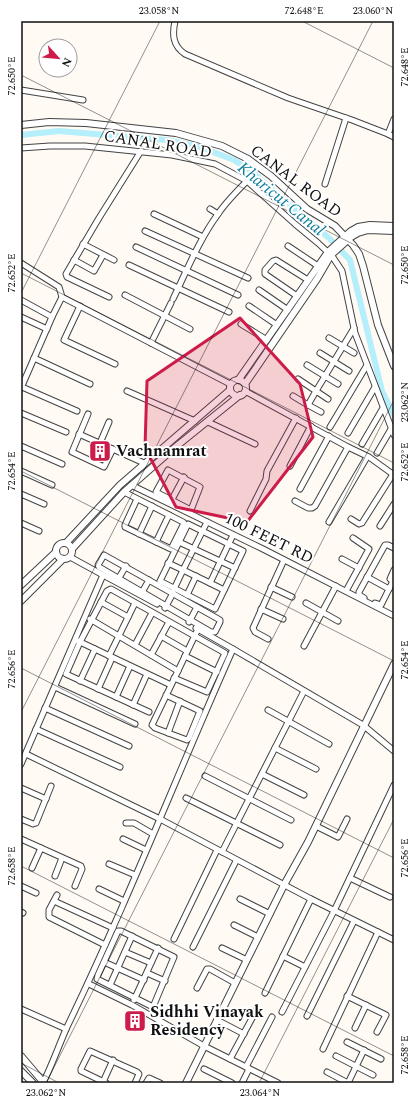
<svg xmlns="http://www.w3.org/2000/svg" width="415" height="1104" font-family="Spectral,serif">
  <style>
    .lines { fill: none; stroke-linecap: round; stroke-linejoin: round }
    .canal { stroke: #b4effb; stroke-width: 6 }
    .minor-casing { stroke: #434343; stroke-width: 7 }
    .tertiary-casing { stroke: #434343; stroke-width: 8 }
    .minor { stroke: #fff; stroke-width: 5 }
    .tertiary { stroke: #fff; stroke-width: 6 }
    .marked { fill: #cd1c4a; fill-opacity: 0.2; stroke: #cd1c4a; stroke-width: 3; stroke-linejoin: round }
    .ticks { fill: none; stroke: #101010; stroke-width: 1; stroke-opacity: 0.45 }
    .labels { text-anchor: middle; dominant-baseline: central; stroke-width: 4; stroke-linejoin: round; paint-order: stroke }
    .street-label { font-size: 16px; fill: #101010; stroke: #fff }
    .poi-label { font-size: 16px; font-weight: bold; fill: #101010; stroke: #fff; text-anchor: start }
    .water-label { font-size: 17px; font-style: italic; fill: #0e7e9e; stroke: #fff }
    .neatline { fill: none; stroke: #101010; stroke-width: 1.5 }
    .ticks-label { font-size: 10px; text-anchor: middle; fill: #101010 }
  </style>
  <rect width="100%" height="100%" fill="#fffaf4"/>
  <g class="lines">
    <polyline class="canal" points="21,135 59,131 167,140 200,147 234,160 252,172 330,239 350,260 382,391 394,415"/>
    <g class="minor-casing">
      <g id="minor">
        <path d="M175,21C172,35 173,46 185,54L288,98L352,120L388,134"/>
        <polyline points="21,90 83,100"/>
        <polyline points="394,119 388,134 394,137"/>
        <polyline points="21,148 50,146 85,146 172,155 215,164 247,181 295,224 318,243 332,256 342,271 355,333 394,435"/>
        <polyline points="325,184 346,118"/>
        <polyline points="210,209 218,214"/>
        <polyline points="154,214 203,237"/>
        <polyline points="145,231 248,278"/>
        <polyline points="83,244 114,260"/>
        <polyline points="288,246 318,266"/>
        <polyline points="136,247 238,295"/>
        <polyline points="74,260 94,271 103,255"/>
        <polyline points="21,263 59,287 62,297"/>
        <polyline points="129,265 229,312"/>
        <polyline points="259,290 288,310"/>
        <polyline points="125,295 190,329"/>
        <polyline points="297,296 265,274 265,270 273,261 276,260 308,280"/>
        <polyline points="109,297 67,277 66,274 99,218 141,151"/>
        <path d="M173,299C187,270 199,240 218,214C226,202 237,191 247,181"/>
        <polyline points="21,300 52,317"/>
        <polyline points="80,306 64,340 115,364"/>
        <polyline points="249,306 277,325"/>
        <polyline points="21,317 47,329"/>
        <polyline points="241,324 267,340"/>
        <polyline points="329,338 354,353"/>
        <polyline points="151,343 171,303"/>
        <polyline points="320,353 349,371"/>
        <polyline points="34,358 90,384"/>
        <polyline points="307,365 338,384"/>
        <polyline points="298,379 316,391 308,405 321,412"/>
        <polyline points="22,387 77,411"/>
        <polyline points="21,388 52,317 62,297 230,384"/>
        <polyline points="127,391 195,421"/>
        <polyline points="245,391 348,447 369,457 394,475"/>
        <polyline points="293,396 308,405"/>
        <polyline points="328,399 316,391 354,328"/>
        <polyline points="21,413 66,432"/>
        <polyline points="88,414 72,452 104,467 113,449"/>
        <polyline points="208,422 255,444"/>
        <polyline points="330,427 367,365"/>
        <polyline points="348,433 375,387"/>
        <polyline points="79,434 144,463"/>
        <polyline points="100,443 109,422"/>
        <polyline points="362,444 383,408"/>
        <polyline points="21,446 62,464"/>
        <polyline points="377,453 391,429"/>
        <polyline points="290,466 311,426"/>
        <polygon points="168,470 200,487 191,510 156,492"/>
        <polyline points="21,471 52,485"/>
        <polyline points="131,485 263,549 394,616"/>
        <polyline points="300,489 329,436"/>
        <polyline points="124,492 183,522 184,523 171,549 125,527 125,525 137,499"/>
        <polyline points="21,494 44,504"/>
        <polyline points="295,501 308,508 312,508 315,506 348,447"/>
        <polyline points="170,503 184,477"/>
        <polyline points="250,511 266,479 267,471 296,418"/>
        <polyline points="351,519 359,524 362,523 393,474"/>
        <polyline points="207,522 183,570 210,583 233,535"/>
        <polyline points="329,522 367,457"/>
        <polyline points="21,523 39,531"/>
        <polygon points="188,524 243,551 215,609 160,581"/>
        <polyline points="380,526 394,504"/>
        <polyline points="139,534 152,506"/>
        <polyline points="156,542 169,515"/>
        <polyline points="179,542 235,568"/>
        <polygon points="104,555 220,620 220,622 215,632 211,632 99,567 98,565"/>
        <polyline points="342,559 359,568"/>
        <polyline points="168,563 183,570 174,589"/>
        <polyline points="394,570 390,579 394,582"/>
        <polyline points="103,575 157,604"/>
        <polyline points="367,577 389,589"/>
        <polyline points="117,581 126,566"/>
        <polyline points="210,583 224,590"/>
        <polyline points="271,587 292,597"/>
        <polyline points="346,591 369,549 353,538"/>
        <polyline points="141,594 149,580"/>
        <polyline points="187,595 196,576"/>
        <polyline points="364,598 359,595 359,592 385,545 388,545 394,548"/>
        <polyline points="101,602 128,617"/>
        <polyline points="306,603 338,621"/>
        <polyline points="375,603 381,605 393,581"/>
        <polyline points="165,608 173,593"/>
        <polyline points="261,609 283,619"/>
        <polyline points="90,619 178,671"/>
        <polyline points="189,622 197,607"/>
        <polyline points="196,628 233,649"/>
        <polyline points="161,636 187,651"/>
        <polyline points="268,639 255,632 253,628 284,560"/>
        <polyline points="78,641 171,685"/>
        <polyline points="135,645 152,613"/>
        <polyline points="304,646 336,586"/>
        <polyline points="151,655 169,622"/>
        <polyline points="109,656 135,603"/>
        <polyline points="185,656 217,672"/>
        <polyline points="80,681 95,649"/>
        <polyline points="55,687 135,724"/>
        <polyline points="98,689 112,658"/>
        <polyline points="166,695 200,711 189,738 187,740 155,728 152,725 198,629"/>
        <polyline points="116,697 130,666"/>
        <polyline points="133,705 147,674"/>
        <polyline points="45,708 129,746"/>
        <polyline points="268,710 329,744"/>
        <polyline points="149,712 66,674 80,642 107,591 111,589 225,653 207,692 174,678"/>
        <polyline points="36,729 120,767"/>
        <polyline points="168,733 180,701"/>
        <polyline points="275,748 316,769"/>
        <polyline points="26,754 160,819 311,899 394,940"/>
        <polyline points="21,764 103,575 70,557"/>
        <polyline points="262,774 304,795"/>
        <polyline points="205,776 291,820"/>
        <polyline points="21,788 46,799"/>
        <polyline points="186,798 280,845"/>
        <polyline points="21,819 33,824 36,823 51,786"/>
        <polyline points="126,823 134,823 153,834"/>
        <polyline points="316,826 338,837 347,819"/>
        <polyline points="21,839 81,866 82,869 75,886"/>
        <polyline points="123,839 146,850"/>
        <polyline points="222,852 304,691"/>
        <polyline points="109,864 135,875"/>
        <polyline points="32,868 41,848"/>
        <polyline points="55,876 62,858"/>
        <polyline points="350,878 390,897"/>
        <polyline points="21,886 36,893"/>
        <polyline points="99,889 124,901"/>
        <polyline points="57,895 49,910 49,917 105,945"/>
        <polyline points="240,899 270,914"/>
        <polyline points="54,901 113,928"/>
        <polyline points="21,912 23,913"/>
        <polyline points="234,925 258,937"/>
        <polygon points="118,931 121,931 174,957 153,1007 97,979 98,975"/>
        <polyline points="174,939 217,850"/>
        <polyline points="193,947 236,861"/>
        <polyline points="222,948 247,960"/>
        <polyline points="125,952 151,963"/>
        <polyline points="283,956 305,967"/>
        <polyline points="104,962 144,980"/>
        <polyline points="147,973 165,981"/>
        <polyline points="89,984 132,1005 204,1046 278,1083"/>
        <polyline points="110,985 132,936"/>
        <polyline points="197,988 207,969 210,969 235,983"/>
        <polyline points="265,993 311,899"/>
        <polyline points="347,996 386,1015 377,1032"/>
        <polyline points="134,1000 158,948"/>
        <polyline points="21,1009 66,1029"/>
        <polyline points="282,1012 334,911 394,785"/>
        <polyline points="307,1016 354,921"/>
        <polyline points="217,1020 244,1034"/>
        <polyline points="355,1028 366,1005"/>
        <polyline points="347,1042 381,1059"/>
        <polyline points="323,1049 378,932"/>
        <polyline points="336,1056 373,1075"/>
        <polyline points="230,1059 257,1009"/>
        <polyline points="246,1067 272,1017"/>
        <polyline points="204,1069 232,1083"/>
        <polyline points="327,1072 348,1083"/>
        <polyline points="103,1082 113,1060"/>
        <path d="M43,1083C52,1065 59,1045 67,1027C127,903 177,775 233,649L363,725L394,751"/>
        <polyline points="106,1083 81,1071 81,1069 90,1051 137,1072 139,1074 135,1083"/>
        <polyline points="146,1083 149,1078 160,1083"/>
        <polyline points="242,1083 249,1069"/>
        <polyline points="348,1083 364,1050"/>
      </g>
    </g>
    <g class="tertiary-casing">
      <g id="tertiary">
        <polyline points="21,125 49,122 86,123 176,133 222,146 248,159 271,176 307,209 335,226 353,245 359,254 363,266 378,325 394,366"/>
        <polyline points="239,379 328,252 351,231 358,227 370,225 394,226"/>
        <circle cx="238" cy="388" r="8"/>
        <polyline points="245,384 317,279 331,255 351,237 358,233 368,230 394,231"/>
        <circle cx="64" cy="551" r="8"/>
        <polyline points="66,543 120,485 230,390"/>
        <polyline points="72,549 124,492 173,449 240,395"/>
        <polyline points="21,585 56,552"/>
        <polyline points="21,601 63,559"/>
        <polyline points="21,1056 44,1083"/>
        <polyline points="21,1071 33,1083"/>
        <polyline points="186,1083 284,885 308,842 394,664"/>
      </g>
    </g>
    <use href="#minor" class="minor"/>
    <use href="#tertiary" class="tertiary"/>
  </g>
  <path class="marked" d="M240,318L300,384L313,437L247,522L176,507L145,448L147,381Z"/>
  <path class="ticks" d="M302,21L394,68M21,75L394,265M21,273L394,463M21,293L160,21M21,471L394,661M21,668L394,858M21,712L373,21M21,866L394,1056M21,1063L59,1083M46,1083L394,400M259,1083L394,819"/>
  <defs>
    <g id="building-square" transform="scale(1.15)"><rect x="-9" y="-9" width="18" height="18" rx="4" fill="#cd1c4a" stroke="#fff"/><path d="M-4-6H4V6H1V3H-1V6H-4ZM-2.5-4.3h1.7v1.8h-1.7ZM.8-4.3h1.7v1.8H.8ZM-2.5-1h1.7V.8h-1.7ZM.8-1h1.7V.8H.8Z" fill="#fff"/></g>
  </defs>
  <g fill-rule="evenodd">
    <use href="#building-square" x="100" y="451"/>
    <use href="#building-square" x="135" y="1021"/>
  </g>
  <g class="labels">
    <g class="street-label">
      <text transform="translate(158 144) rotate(9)">CANAL ROAD</text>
      <text transform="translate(296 181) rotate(37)">CANAL ROAD</text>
      <text transform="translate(269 538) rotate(26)">100 FEET RD</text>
    </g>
    <g class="poi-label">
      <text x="116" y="451">Vachnamrat</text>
      <text x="150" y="1012">Sidhhi Vinayak<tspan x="150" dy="18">Residency</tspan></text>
    </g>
    <g class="water-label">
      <text transform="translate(281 199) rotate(39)">Kharicut Canal</text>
    </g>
  </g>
  <rect width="415" height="1104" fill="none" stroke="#ffffff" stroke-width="44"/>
  <g transform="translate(58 58) rotate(117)"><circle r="19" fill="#ffffff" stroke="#9f9f9f"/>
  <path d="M0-3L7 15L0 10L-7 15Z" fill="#cd1c4a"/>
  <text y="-6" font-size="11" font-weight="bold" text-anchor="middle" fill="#101010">N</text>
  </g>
  <rect x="22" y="22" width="371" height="1060" class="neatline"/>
  <g class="ticks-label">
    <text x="159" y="14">23.058°N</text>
    <text x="304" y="14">72.648°E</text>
    <text x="373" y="14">23.060°N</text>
    <text transform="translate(404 67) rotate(-90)" y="4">72.648°E</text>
    <text transform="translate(11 76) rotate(-90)" y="4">72.650°E</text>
    <text transform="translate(404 265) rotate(-90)" y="4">72.650°E</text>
    <text transform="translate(11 273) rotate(-90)" y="4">72.652°E</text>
    <text transform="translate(404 402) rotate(-90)" y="4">23.062°N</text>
    <text transform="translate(404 462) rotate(-90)" y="4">72.652°E</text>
    <text transform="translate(11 471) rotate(-90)" y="4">72.654°E</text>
    <text transform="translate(404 660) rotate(-90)" y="4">72.654°E</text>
    <text transform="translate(11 669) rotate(-90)" y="4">72.656°E</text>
    <text transform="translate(404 858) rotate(-90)" y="4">72.656°E</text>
    <text transform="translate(11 866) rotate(-90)" y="4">72.658°E</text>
    <text transform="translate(404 1055) rotate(-90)" y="4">72.658°E</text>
    <text x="46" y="1096">23.062°N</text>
    <text x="260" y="1096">23.064°N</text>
  </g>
</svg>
